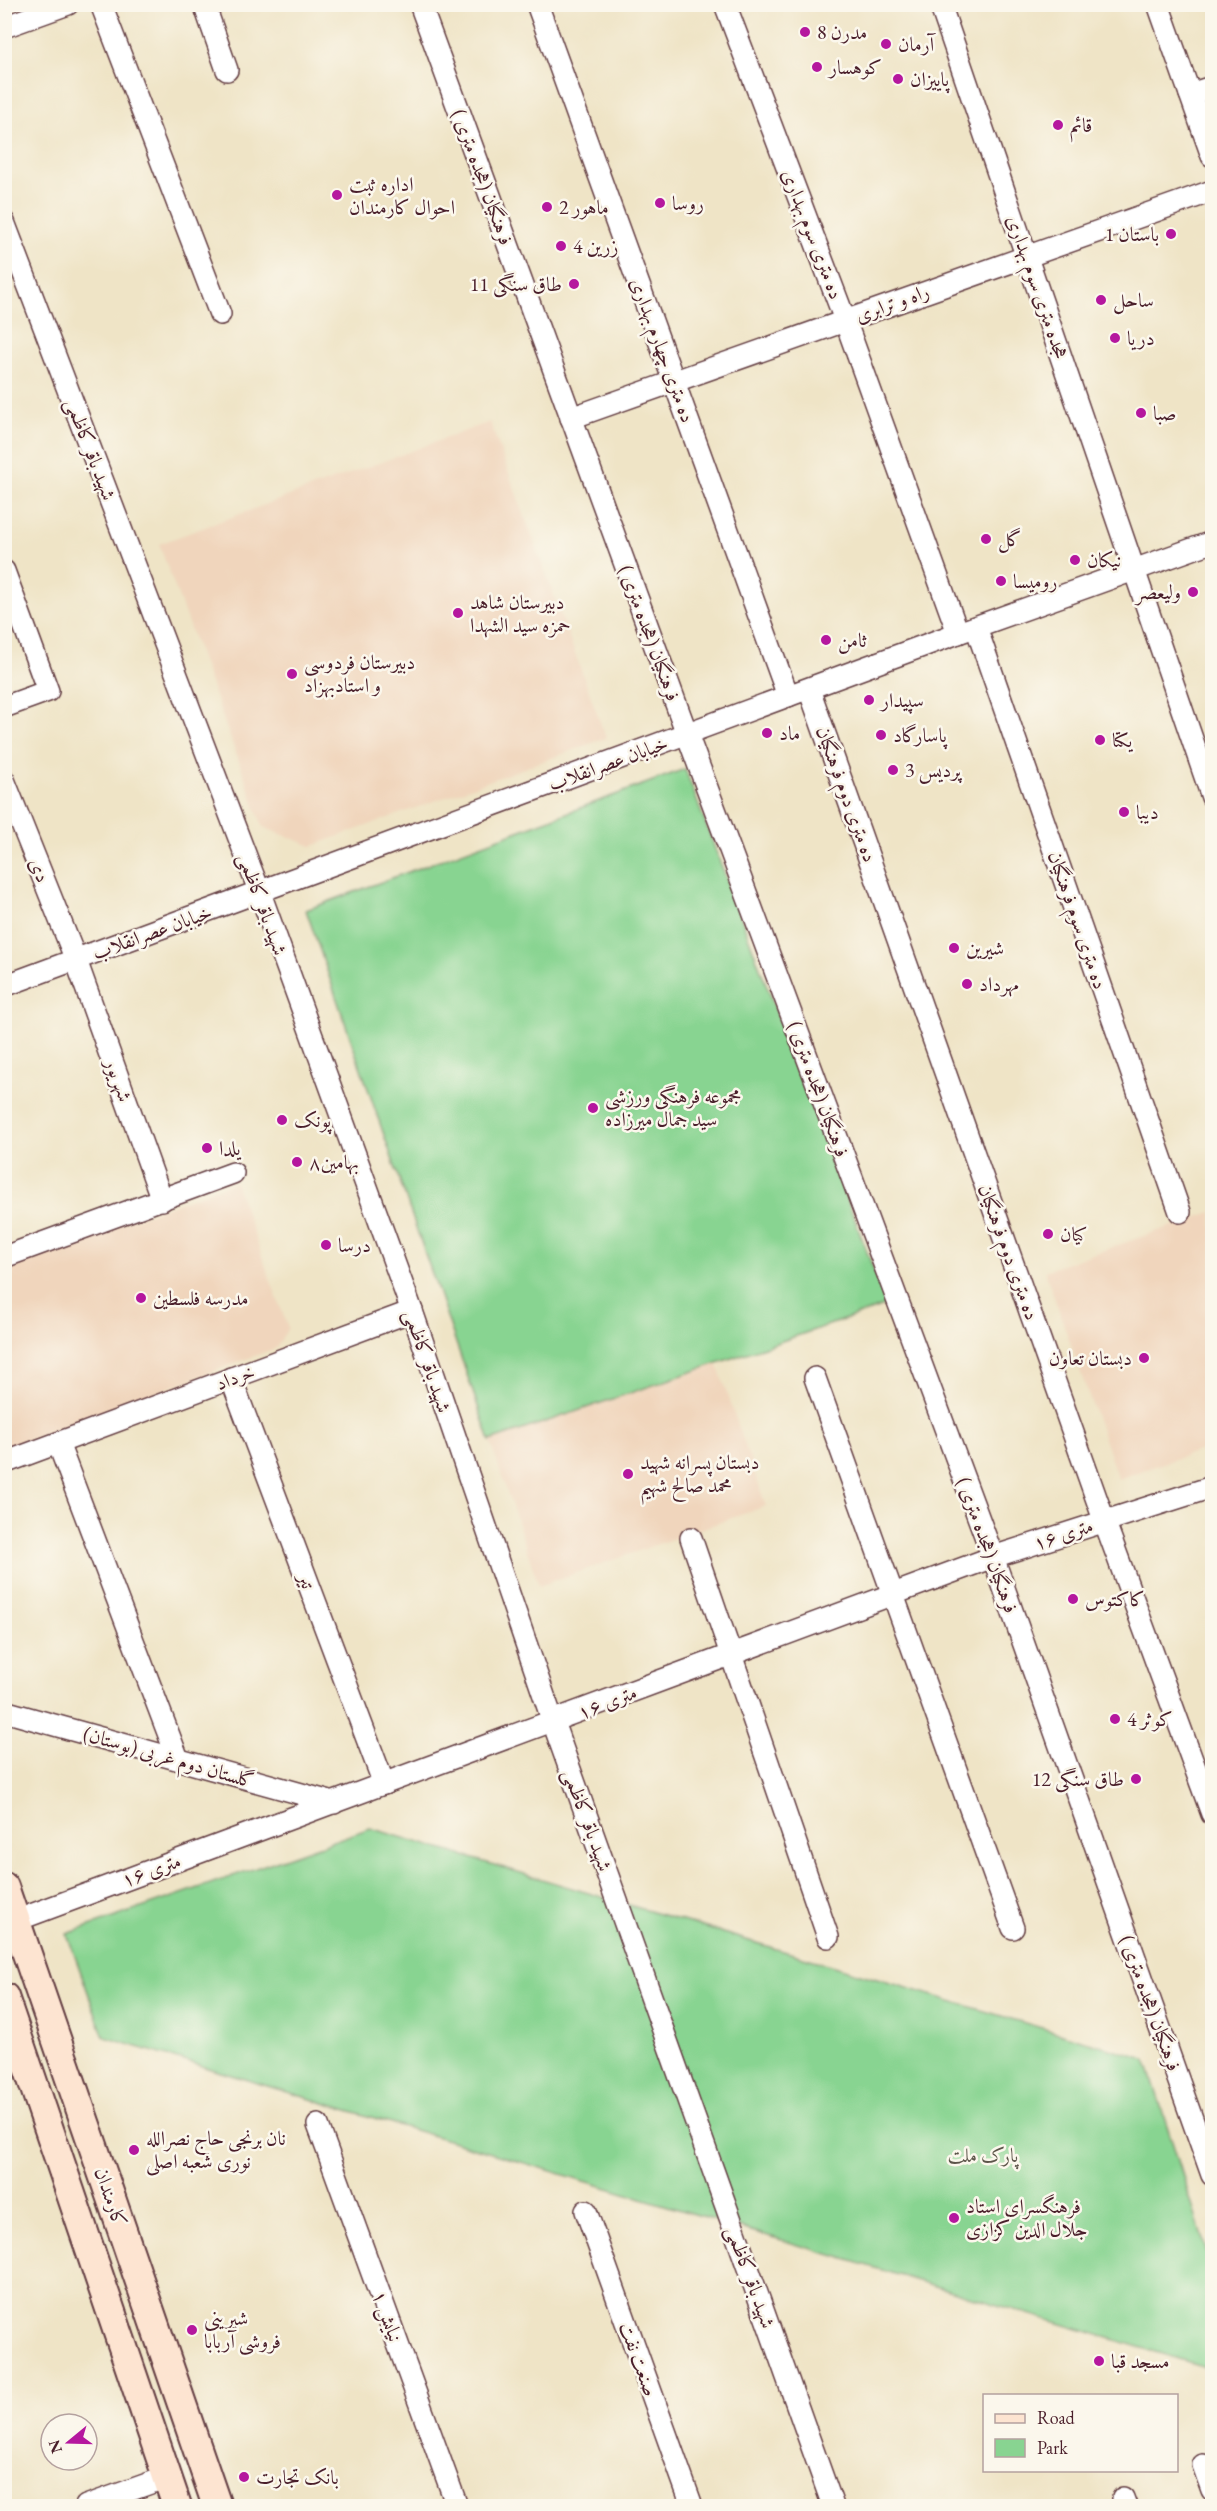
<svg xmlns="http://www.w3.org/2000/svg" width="1217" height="2511" font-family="'EB Garamond',Amiri,serif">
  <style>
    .built { fill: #f0d5bc }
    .green { fill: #88d491; stroke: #697a5e; stroke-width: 1.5 }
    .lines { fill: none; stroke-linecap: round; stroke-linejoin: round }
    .minor-casing { stroke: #633d42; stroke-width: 24 }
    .secondary-casing { stroke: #633d42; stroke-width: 32 }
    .minor { stroke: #fff; stroke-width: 21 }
    .secondary { stroke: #fde4d1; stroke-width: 28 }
    .poi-dot { fill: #b5179e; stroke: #fbf7ec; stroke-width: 2 }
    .labels { text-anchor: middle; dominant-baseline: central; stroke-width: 5; stroke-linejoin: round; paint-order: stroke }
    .poi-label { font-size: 20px; fill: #4a1f2b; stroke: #fbf7ec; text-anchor: start }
    .street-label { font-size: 20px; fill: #4a1f2b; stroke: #fbf7ec }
    .park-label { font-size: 20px; fill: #5d554a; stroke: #fbf7ec }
  </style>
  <rect width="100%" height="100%" fill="#fbf7ec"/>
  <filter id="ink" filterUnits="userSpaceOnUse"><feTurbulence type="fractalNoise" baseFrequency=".0167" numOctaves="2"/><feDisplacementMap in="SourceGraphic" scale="12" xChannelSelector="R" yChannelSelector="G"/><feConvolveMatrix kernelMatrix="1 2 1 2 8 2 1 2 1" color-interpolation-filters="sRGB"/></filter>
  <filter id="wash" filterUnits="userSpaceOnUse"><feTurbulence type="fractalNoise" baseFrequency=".008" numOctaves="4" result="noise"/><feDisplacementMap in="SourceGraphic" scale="24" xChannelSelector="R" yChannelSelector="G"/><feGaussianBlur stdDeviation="1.35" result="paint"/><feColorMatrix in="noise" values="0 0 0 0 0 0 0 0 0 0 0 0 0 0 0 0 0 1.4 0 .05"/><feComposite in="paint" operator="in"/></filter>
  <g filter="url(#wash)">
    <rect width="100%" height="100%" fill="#efe4c6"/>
    <g class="built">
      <polygon points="490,422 606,738 312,846 263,827 159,544"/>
      <polygon points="235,1182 288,1328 276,1348 5,1448 5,1267"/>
      <polygon points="1212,1212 1212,1446 1118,1479 1045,1271"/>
      <polygon points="717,1364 766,1506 539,1586 490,1441"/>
    </g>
    <g class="green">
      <polygon points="685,769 887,1305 490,1441 306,910"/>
      <polygon points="370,1828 1146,2059 1212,2268 1212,2369 104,2037 67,1934"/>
    </g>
  </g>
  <g filter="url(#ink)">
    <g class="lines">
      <g class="minor-casing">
        <g id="minor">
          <polyline points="101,4 220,314"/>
          <polyline points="204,4 227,70"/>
          <polyline points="420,4 687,734 993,1557 1212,2175"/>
          <polyline points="537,4 788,696"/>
          <polyline points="725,4 845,320 958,633"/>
          <polyline points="940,4 1212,797"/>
          <polyline points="1158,4 1212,156"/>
          <polyline points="4,27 68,4"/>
          <polyline points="1190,94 1212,87"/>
          <polyline points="4,222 260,893 412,1311 553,1722 833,2506"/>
          <polyline points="571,418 1212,191"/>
          <polyline points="4,571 48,691 4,707"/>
          <polyline points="976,627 1180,1212"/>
          <polyline points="809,689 1104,1520 1212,1814"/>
          <polyline points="4,780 76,960 162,1200"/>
          <polyline points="4,986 958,633 1212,542"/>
          <polyline points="4,1257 233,1173"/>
          <polyline points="231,1378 384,1784"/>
          <polyline points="815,1378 1013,1928"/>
          <polyline points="58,1443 178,1759"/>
          <polyline points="4,1463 412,1311"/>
          <polyline points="691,1538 828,1937"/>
          <polyline points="4,1711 334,1803"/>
          <polyline points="4,1925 993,1557 1212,1487"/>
          <polyline points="318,2125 457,2506"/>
          <polyline points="586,2211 692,2506"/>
          <polyline points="1203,2465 1212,2490"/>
          <polyline points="1123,2498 1126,2506"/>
          <polyline points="86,2506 167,2477"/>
        </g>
      </g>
      <g class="secondary-casing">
        <g id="secondary">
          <polyline points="4,1887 217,2506"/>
          <polyline points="4,1997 177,2506"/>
        </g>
      </g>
      <use href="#minor" class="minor"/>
      <use href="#secondary" class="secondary"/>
    </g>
  </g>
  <g class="poi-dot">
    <circle cx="805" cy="32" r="6"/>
    <circle cx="886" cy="44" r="6"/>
    <circle cx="817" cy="67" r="6"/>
    <circle cx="898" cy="79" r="6"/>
    <circle cx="1058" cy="125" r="6"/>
    <circle cx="337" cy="195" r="6"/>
    <circle cx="660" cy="203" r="6"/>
    <circle cx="547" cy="207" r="6"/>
    <circle cx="1171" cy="234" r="6"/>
    <circle cx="561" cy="246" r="6"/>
    <circle cx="574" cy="284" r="6"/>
    <circle cx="1101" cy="300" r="6"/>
    <circle cx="1115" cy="338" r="6"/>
    <circle cx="1141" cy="413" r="6"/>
    <circle cx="986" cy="539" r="6"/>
    <circle cx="1075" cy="560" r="6"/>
    <circle cx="1001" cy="581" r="6"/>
    <circle cx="1193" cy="592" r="6"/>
    <circle cx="458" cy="613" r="6"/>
    <circle cx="826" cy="640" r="6"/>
    <circle cx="292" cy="674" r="6"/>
    <circle cx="869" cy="700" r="6"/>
    <circle cx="767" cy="733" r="6"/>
    <circle cx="881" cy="735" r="6"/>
    <circle cx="1100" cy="740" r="6"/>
    <circle cx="893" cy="770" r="6"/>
    <circle cx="1124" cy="812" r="6"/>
    <circle cx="954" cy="948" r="6"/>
    <circle cx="967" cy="984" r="6"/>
    <circle cx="593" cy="1108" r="6"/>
    <circle cx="282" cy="1120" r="6"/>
    <circle cx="207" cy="1148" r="6"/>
    <circle cx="297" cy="1162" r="6"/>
    <circle cx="1048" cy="1234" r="6"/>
    <circle cx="326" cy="1245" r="6"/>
    <circle cx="141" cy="1298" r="6"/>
    <circle cx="1144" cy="1358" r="6"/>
    <circle cx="628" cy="1474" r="6"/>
    <circle cx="1073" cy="1599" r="6"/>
    <circle cx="1115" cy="1719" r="6"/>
    <circle cx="1136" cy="1779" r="6"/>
    <circle cx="134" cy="2150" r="6"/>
    <circle cx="954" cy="2218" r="6"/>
    <circle cx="192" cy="2330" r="6"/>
    <circle cx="1099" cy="2361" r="6"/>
    <circle cx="244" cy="2477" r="6"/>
  </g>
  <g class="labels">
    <g class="poi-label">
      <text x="817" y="32">مدرن 8</text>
      <text x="898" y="44">آرمان</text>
      <text x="829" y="67">کوهسار</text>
      <text x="910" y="79">پاییزان</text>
      <text x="1070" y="125">قائم</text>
      <text x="349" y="184">اداره ثبت<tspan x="349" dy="23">احوال کارمندان</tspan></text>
      <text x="672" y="203">روسا</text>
      <text x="559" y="207">ماهور 2</text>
      <text x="1159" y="234" text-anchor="end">باستان 1</text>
      <text x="573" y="246">زرین 4</text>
      <text x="562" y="284" text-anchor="end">طاق سنگی 11</text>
      <text x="1113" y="300">ساحل</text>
      <text x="1127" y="338">دریا</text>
      <text x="1153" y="413">صبا</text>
      <text x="998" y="539">گل</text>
      <text x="1087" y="560">نیکان</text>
      <text x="1013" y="581">رومیسا</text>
      <text x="1181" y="592" text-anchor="end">ولیعصر</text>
      <text x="470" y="602">دبیرستان شاهد<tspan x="470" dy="23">حمزه سید الشهدا</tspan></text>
      <text x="838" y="640">ثامن</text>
      <text x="304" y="662">دبیرستان فردوسی<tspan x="304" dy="23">و استادبهزاد</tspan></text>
      <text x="881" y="700">سپیدار</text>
      <text x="779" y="733">ماد</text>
      <text x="893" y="735">پاسارگاد</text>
      <text x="1112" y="740">یکتا</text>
      <text x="905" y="770">پردیس 3</text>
      <text x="1136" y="812">دیبا</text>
      <text x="966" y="948">شیرین</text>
      <text x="979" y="984">مهرداد</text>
      <text x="605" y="1096">مجموعه فرهنگی ورزشی<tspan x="605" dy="23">سید جمال میرزاده</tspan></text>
      <text x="294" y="1120">پونک</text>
      <text x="219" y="1148">یلدا</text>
      <text x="309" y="1162">بهامین۸</text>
      <text x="1060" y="1234">کیان</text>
      <text x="338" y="1245">درسا</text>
      <text x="153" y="1298">مدرسه فلسطین</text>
      <text x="1132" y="1358" text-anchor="end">دبستان تعاون</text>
      <text x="640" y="1462">دبستان پسرانه شهید<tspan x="640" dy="23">محمد صالح شهیم</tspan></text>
      <text x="1085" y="1599">کاکتوس</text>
      <text x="1127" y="1719">کوثر 4</text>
      <text x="1124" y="1779" text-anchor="end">طاق سنگی 12</text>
      <text x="146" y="2138">نان برنجی حاج نصرالله<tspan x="146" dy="23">نوری شعبه اصلی</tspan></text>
      <text x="966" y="2206">فرهنگسرای استاد<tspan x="966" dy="23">جلال الدین کزازی</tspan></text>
      <text x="204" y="2318">شیرینی<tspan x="204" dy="23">فروشی آربابا</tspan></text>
      <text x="1111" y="2361">مسجد قبا</text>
      <text x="256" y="2477">بانک تجارت</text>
    </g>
    <g class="street-label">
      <text transform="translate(483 177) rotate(70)">فرهنگیان (هجده متری )</text>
      <text transform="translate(813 234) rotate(69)">ده متری سوم بهداری</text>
      <text transform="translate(1038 287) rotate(71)">هجده متری سوم بهداری</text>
      <text transform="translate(892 303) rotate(-20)">راه و ترابری</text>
      <text transform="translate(663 350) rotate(70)">ده متری چهارم بهداری</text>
      <text transform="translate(91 449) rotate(69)">شهید باقر کاظمی</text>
      <text transform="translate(650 633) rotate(70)">فرهنگیان (هجده متری )</text>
      <text transform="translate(608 763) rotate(-20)">خیابان عصرانقلاب</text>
      <text transform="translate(847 794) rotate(70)">ده متری دوم فرهنگیان</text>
      <text transform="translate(40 870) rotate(68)">دی</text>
      <text transform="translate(263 904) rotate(70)">شهید باقر کاظمی</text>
      <text transform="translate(1078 920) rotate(71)">ده متری سوم فرهنگیان</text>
      <text transform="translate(152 932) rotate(-20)">خیابان عصرانقلاب</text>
      <text transform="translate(119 1080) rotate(70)">شهریور</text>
      <text transform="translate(819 1089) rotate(70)">فرهنگیان (هجده متری )</text>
      <text transform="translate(1009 1252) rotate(70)">ده متری دوم فرهنگیان</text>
      <text transform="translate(428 1361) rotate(71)">شهید باقر کاظمی</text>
      <text transform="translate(235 1377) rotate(-20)">خرداد</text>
      <text transform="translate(1063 1534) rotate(-18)">۱۶ متری</text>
      <text transform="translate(988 1545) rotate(70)">فرهنگیان (هجده متری )</text>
      <text transform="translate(307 1581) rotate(69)">تیر</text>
      <text transform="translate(607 1702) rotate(-21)">۱۶ متری</text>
      <text transform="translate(169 1757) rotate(16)">گلستان دوم غربی (بوستان)</text>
      <text transform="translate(588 1820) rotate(70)">شهید باقر کاظمی</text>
      <text transform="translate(151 1870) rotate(-20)">۱۶ متری</text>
      <text transform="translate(1151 2003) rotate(70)">فرهنگیان (هجده متری )</text>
      <text transform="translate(111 2197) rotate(71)">کارمندان</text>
      <text transform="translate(751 2277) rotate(70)">شهید باقر کاظمی</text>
      <text transform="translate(388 2316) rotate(70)">نیایش ۱</text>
      <text transform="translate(639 2359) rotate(70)">صنعت نفت</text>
    </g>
    <g class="park-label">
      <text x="983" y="2155">پارک ملت</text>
    </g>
  </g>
  <rect width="1217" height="2511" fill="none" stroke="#fbf7ec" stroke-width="24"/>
  <rect x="983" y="2394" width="195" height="78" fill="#fbf7ec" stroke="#b4a19f" stroke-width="1.5"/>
  <rect x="995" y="2414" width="30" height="9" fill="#fde4d1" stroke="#b4a19f" stroke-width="1.5"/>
  <text x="1037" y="2424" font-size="18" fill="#4a1f2b">Road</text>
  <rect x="995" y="2439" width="30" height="18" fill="#88d491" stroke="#b4a19f" stroke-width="1.5"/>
  <text x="1037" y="2454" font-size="18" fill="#4a1f2b">Park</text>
  <g transform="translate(69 2442) rotate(251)"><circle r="28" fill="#fbf7ec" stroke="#b4a19f" stroke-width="1.5"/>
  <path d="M0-4.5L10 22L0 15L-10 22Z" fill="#b5179e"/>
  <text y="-9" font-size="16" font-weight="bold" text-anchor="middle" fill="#4a1f2b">N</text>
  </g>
</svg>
